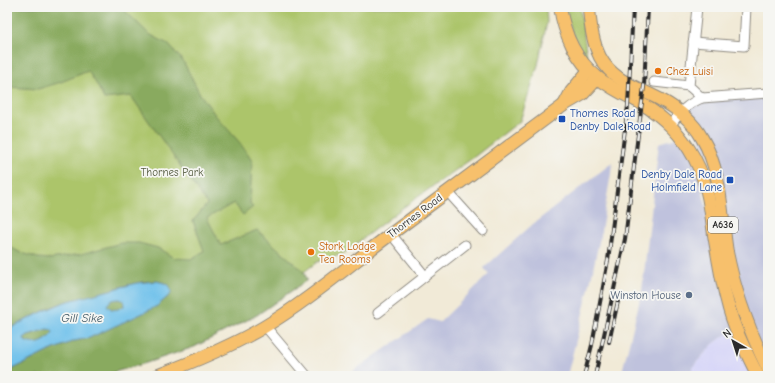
<svg xmlns="http://www.w3.org/2000/svg" width="775" height="383" font-family="'Comic Neue',sans-serif">
  <style>
    .built { fill: #d8d7f8 }
    .industrial { fill: #bfc2dd }
    .green { fill: #acc56b; stroke: #6c784b }
    .forest { fill: #89aa5f; stroke: #5a6a45 }
    .water { fill: #70c1eb; stroke: #4e768b; fill-rule: evenodd }
    .lines { fill: none; stroke-linecap: round; stroke-linejoin: round }
    .minor-casing { stroke: #8e8a81; stroke-width: 11 }
    .major-casing { stroke: #8e8a81; stroke-width: 14 }
    .minor { stroke: #fff; stroke-width: 9 }
    .major { stroke: #f7c06c; stroke-width: 12 }
    .rail-casing { stroke: #2b2b2b; stroke-width: 4 }
    .rail { stroke: #f6f6f2; stroke-width: 2.5; stroke-dasharray: 8; stroke-linecap: butt }
    .food-dot { fill: #e8710a; stroke: #f6f6f2; stroke-width: 1.5 }
    .transit-dot { fill: #1a4fb4; stroke: #f6f6f2; stroke-width: 1.5 }
    .service-dot { fill: #5c6f8a; stroke: #f6f6f2; stroke-width: 1.5 }
    .labels { text-anchor: middle; dominant-baseline: central; stroke-width: 3.5; stroke-linejoin: round; paint-order: stroke }
    .shield { fill: #f6f6f2; stroke: #686867; stroke-width: 1 }
    .shield-label { font-size: 10px; font-weight: bold; fill: #2b2b2b }
    .food-label { font-size: 11px; fill: #c56008; stroke: #f6f6f2; text-anchor: start }
    .transit-label { font-size: 11px; fill: #164399; stroke: #f6f6f2; text-anchor: start }
    .park-label { font-size: 11px; fill: #52593e; stroke: #f6f6f2 }
    .street-label { font-size: 11px; fill: #2b2b2b; stroke: #f6f6f2 }
    .service-label { font-size: 11px; fill: #4e5e75; stroke: #f6f6f2; text-anchor: end }
    .water-label { font-size: 12px; font-style: italic; fill: #405865; stroke: #f6f6f2 }
  </style>
  <rect width="100%" height="100%" fill="#f6f6f2"/>
  <filter id="ink" filterUnits="userSpaceOnUse"><feTurbulence type="fractalNoise" baseFrequency=".025" numOctaves="2"/><feDisplacementMap in="SourceGraphic" scale="8" xChannelSelector="R" yChannelSelector="G"/><feConvolveMatrix kernelMatrix="1 2 1 2 8 2 1 2 1" color-interpolation-filters="sRGB"/></filter>
  <filter id="wash" filterUnits="userSpaceOnUse"><feTurbulence type="fractalNoise" baseFrequency=".012" numOctaves="4" result="noise"/><feDisplacementMap in="SourceGraphic" scale="16" xChannelSelector="R" yChannelSelector="G"/><feGaussianBlur stdDeviation="0.9" result="paint"/><feColorMatrix in="noise" values="0 0 0 0 0 0 0 0 0 0 0 0 0 0 0 0 0 1.4 0 .05"/><feComposite in="paint" operator="in"/></filter>
  <g filter="url(#wash)">
    <rect width="100%" height="100%" fill="#f1ead7"/>
    <polygon class="built" points="737,330 758,376 689,376 694,365 713,344 725,335"/>
    <g class="industrial">
      <polygon points="768,93 768,369 738,298 715,167 683,109 692,102"/>
      <polygon points="680,137 694,157 737,330 725,335 713,344 694,365 689,376 621,376 642,291 659,143"/>
      <polygon points="613,162 600,237 587,297 567,376 346,376 428,319 440,322 489,274 484,268 533,224"/>
    </g>
    <g class="green">
      <polygon points="7,7 546,7 547,22 538,65 520,121 474,157 401,209 343,254 317,262 304,272 307,280 257,315 194,347 146,363 100,376 7,376"/>
      <path d="M566,7H580L587,57C575,42 568,26 566,7Z"/>
    </g>
    <g class="forest">
      <path d="M7,7H121L149,34L168,44L183,61L200,94L216,116L240,143L252,161L250,204L253,207L243,215L234,203L207,218L221,245L257,230L304,272L307,280L257,315L194,347L146,363L100,376H7V372L47,352L74,341L89,338L141,314L157,306L171,294L169,285C152,275 122,287 104,292C91,296 78,298 65,302C45,309 26,320 7,330V245L19,252L38,258L50,259L81,254L121,243H139L158,248L174,258L191,259L204,251L193,221L207,204L131,96L104,99L97,85L88,71L61,82L38,89L7,87Z"/>
      <path d="M120,299L124,301V306C118,310 112,312 107,305C110,300 115,299 120,299Z"/>
      <path d="M47,329H50L54,332C47,342 35,347 25,341L24,338L28,335Z"/>
    </g>
    <path class="water" d="M156,281C165,283 172,284 171,294L157,306L141,314L89,338L74,341L47,352L7,372V330L42,312L65,302L137,283ZM120,299L124,301V306C118,310 112,312 107,305C110,300 115,299 120,299ZM47,329L52,330L53,332C47,342 35,347 25,341L24,338L28,335Z"/>
  </g>
  <g filter="url(#ink)">
    <g class="lines">
      <g class="minor-casing">
        <g id="minor">
          <polyline points="697,7 689,86 702,98"/>
          <polyline points="693,42 744,46 746,7"/>
          <polyline points="654,82 689,86"/>
          <path d="M670,126C679,113 687,104 702,98L768,93"/>
          <polyline points="447,191 483,231"/>
          <polyline points="391,234 425,276"/>
          <polyline points="378,313 465,245"/>
          <polyline points="265,326 307,376"/>
        </g>
      </g>
      <g class="major-casing">
        <g id="major">
          <path d="M560,7C564,34 576,60 597,77C608,86 621,93 633,99C655,110 676,128 689,149C707,177 710,204 714,235C718,257 721,279 727,301C733,327 746,352 758,376"/>
          <path d="M589,7C590,24 592,41 600,57C613,82 640,88 663,101C678,109 694,123 702,138C722,171 721,215 727,252C735,293 750,332 768,369"/>
          <polyline points="564,105 571,92 589,70"/>
          <path d="M156,376C193,362 230,347 264,327C309,300 349,265 391,234C448,191 506,148 564,105L583,94L598,78"/>
        </g>
      </g>
      <use href="#minor" class="minor"/>
      <use href="#major" class="major"/>
      <g class="rail-casing">
        <g id="rail">
          <polyline points="609,342 618,301"/>
          <polyline points="584,376 592,345 608,260 628,106 633,7"/>
          <polyline points="595,376 625,239 644,86 648,7"/>
        </g>
      </g>
      <use href="#rail" class="rail"/>
    </g>
  </g>
  <g class="food-dot">
    <circle cx="658" cy="71" r="4"/>
    <circle cx="311" cy="252" r="4"/>
  </g>
  <g class="transit-dot">
    <rect x="558" y="115" width="8" height="8" rx="2"/>
    <rect x="726" y="176" width="8" height="8" rx="2"/>
  </g>
  <circle class="service-dot" cx="689" cy="295" r="4"/>
  <g class="labels">
    <rect class="shield" x="708" y="217" width="30" height="16" rx="3"/>
    <g class="shield-label">
      <text x="723" y="225">A636</text>
    </g>
    <g class="food-label">
      <text x="666" y="71">Chez Luisi</text>
      <text x="319" y="246">Stork Lodge<tspan x="319" dy="13">Tea Rooms</tspan></text>
    </g>
    <g class="transit-label">
      <text x="570" y="113">Thornes Road<tspan x="570" dy="13">Denby Dale Road</tspan></text>
      <text x="722" y="174" text-anchor="end">Denby Dale Road<tspan x="722" dy="13">Holmfield Lane</tspan></text>
    </g>
    <g class="park-label">
      <text x="172" y="172">Thornes Park</text>
    </g>
    <g class="street-label">
      <text transform="translate(415 216) rotate(-37)">Thornes Road</text>
    </g>
    <g class="service-label">
      <text x="681" y="295">Winston House</text>
    </g>
    <g class="water-label">
      <text x="82" y="318">Gill Sike</text>
    </g>
  </g>
  <rect width="775" height="383" fill="none" stroke="#f6f6f2" stroke-width="24"/>
  <g transform="translate(733 341) rotate(321)" stroke="#f6f6f2" stroke-width="3" paint-order="stroke">
  <path d="M0-3L7 15L0 10L-7 15Z" fill="#2b2b2b"/>
  <text y="-6" font-size="11" font-weight="bold" text-anchor="middle" fill="#2b2b2b">N</text>
  </g>
</svg>
